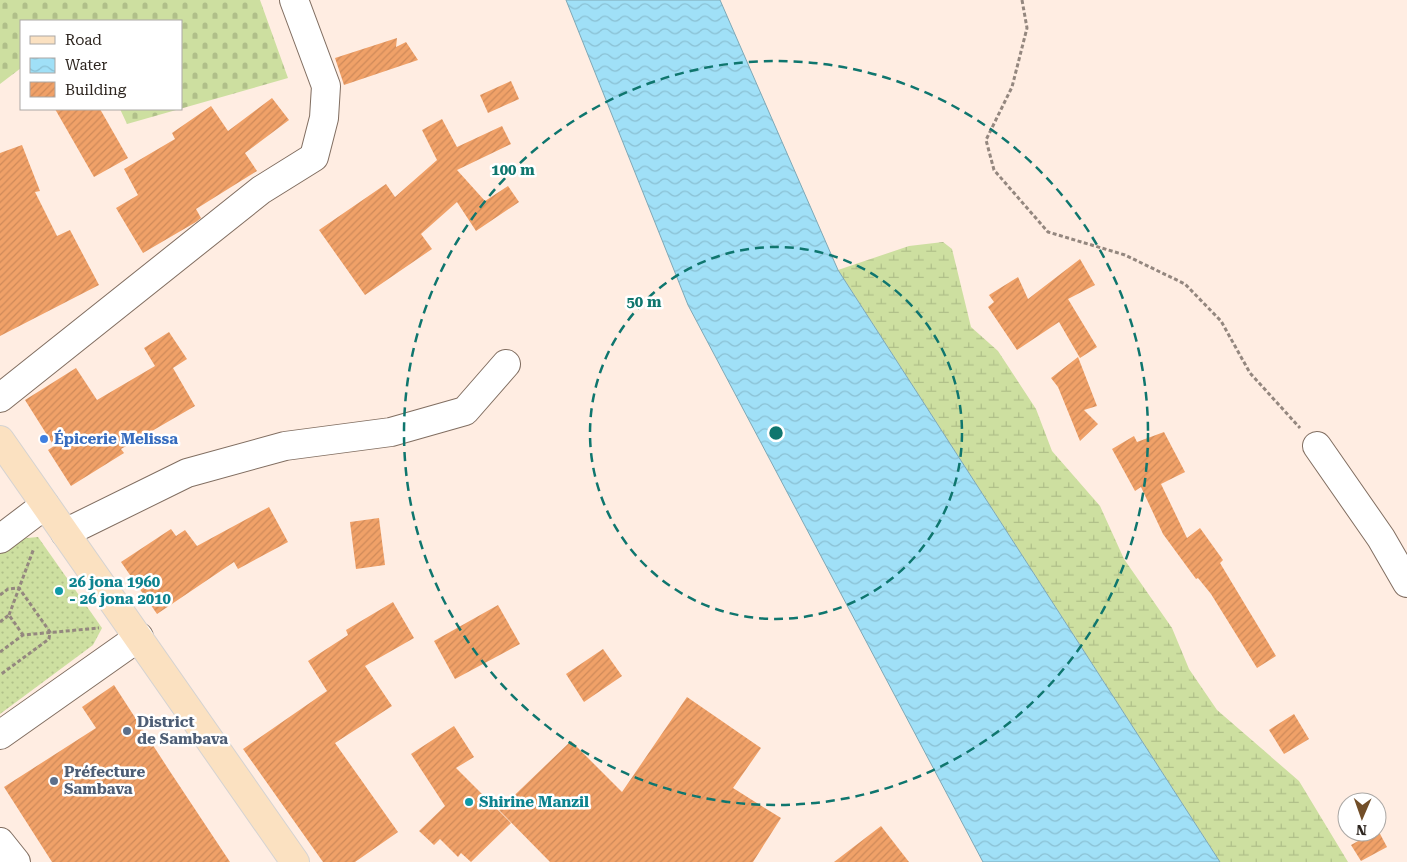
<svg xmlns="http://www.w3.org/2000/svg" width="1407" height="862" font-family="'Roboto Serif',serif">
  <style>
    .wetland { fill: url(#wetland-marsh) }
    .cemetery { fill: url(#cemetery-stones) }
    .garden { fill: url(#garden-dots) }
    .water { fill: url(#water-waves); stroke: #7ea8b6 }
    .building { fill: url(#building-hatch) }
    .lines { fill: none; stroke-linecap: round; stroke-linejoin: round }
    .minor-casing { stroke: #816e61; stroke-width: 30 }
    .major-casing { stroke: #d5d3d2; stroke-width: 30 }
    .path { stroke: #94877f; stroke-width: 3; stroke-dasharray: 4 2.5; stroke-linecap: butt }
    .minor { stroke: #fff; stroke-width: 28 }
    .major { stroke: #fbe1c1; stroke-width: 28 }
    .ring { fill: none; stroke: #0f766e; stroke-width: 2.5; stroke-dasharray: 9 6 }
    .shop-dot { fill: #3f7fe0; stroke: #fff; stroke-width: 2 }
    .culture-dot { fill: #0f9aa8; stroke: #fff; stroke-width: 2 }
    .service-dot { fill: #5c6f8a; stroke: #fff; stroke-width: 2 }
    .labels { text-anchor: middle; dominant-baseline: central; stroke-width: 5; stroke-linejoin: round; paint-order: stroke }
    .shop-label { font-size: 15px; font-weight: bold; fill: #366cbe; stroke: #fff; text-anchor: start }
    .culture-label { font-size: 15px; font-weight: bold; fill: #0d838f; stroke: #fff; text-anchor: start }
    .service-label { font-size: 15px; font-weight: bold; fill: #4e5e75; stroke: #fff; text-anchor: start }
    .centre { fill: #0f766e; stroke: #fff; stroke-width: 2.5 }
    .ring-label { font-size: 15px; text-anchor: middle; font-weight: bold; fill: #0f766e; stroke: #fff; stroke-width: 5; stroke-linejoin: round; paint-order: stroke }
  </style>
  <defs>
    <pattern id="wetland-marsh" width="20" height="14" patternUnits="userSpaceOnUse" patternTransform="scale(1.25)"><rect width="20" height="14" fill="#cddfa0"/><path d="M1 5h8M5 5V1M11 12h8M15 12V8" fill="none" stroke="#b0bf89"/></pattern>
    <pattern id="cemetery-stones" width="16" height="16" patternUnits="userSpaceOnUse" patternTransform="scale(1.25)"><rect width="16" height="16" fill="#cddfa0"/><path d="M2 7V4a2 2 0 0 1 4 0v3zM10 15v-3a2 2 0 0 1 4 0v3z" fill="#b0bf89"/></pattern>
    <pattern id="garden-dots" width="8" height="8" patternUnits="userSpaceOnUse" patternTransform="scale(1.25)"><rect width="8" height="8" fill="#cddfa0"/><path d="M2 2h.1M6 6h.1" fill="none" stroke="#b0bf89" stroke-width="1.8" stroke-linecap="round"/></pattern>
    <pattern id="water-waves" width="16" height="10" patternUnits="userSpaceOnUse" patternTransform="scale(1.25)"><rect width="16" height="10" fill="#a0e0f7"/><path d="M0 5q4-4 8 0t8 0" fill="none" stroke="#8ac0d3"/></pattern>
    <pattern id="building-hatch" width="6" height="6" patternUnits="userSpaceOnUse" patternTransform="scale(1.25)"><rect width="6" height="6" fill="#f0a168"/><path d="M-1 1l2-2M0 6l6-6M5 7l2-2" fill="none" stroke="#ce8a5a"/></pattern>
  </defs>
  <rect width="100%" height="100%" fill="#ffede2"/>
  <polygon class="wetland" points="943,242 952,249 971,327 998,351 1036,409 1052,451 1100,506 1124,559 1172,628 1189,669 1217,710 1299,781 1348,862 1220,862 838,270 909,246"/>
  <polygon class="cemetery" points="0,0 260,0 288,78 127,124 120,109 181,109 181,21 21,21 21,68 0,84"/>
  <polygon class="garden" points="38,537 102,628 93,645 0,714 0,552 16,539"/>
  <polygon class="water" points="566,0 720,0 838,270 1220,862 983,862 688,305"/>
  <g class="building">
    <polygon points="397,38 396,47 406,42 418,60 344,85 335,58"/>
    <polygon points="511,81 519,99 488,113 480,95"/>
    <polygon points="272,98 289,120 245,153 257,171 196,209 201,218 196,222 143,253 116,208 138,195 124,169 175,139 172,133 211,106 228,131"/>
    <polygon points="55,109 100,109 128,158 94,177"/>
    <polygon points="442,119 457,147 502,126 511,144 457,170 485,201 508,186 519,202 476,231 457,202 421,234 432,249 365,295 319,230 386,184 395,197 437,160 422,130"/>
    <polygon points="22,145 40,191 35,192 57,236 70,230 99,285 0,336 0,153"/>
    <polygon points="1080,259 1095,285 1068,299 1097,347 1080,358 1059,322 1017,350 988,307 994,302 989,295 1018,277 1028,299"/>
    <polygon points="169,332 187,359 173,368 195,406 121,449 124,453 71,486 48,450 54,446 25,400 76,368 97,400 155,366 144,348"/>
    <polygon points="1078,357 1097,406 1084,410 1098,424 1080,441 1058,387 1051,378"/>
    <polygon points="1164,432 1185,472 1161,484 1187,538 1200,528 1223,560 1220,563 1276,656 1257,668 1211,594 1198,578 1196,579 1163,534 1141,487 1135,491 1112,449 1134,436 1137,442"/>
    <polygon points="269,507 288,542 238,569 234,562 157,614 121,562 171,529 176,536 185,530 197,546"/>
    <polygon points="379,518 385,565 356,569 350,522"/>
    <polygon points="393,602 414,638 365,666 392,706 335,743 398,832 355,862 323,862 243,749 327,691 308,661 348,635 346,630"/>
    <polygon points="498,605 520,644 455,679 434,641"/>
    <polygon points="603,649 622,676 584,702 566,674"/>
    <polygon points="114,685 169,770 230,862 52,862 4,787 96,728 82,707"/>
    <polygon points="687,697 761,748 733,788 781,818 753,862 550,862 499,810 571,741 622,792"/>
    <polygon points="1294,714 1309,739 1284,754 1269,730"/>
    <polygon points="454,726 474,757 456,768 511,823 471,862 461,853 458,857 440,839 434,845 419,831 445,806 411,754"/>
    <polygon points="881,826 909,862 834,862"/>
    <polygon points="1378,830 1387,847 1361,861 1351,845"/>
  </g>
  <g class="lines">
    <g class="minor-casing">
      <g id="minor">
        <polyline points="0,398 261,190 314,157 324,118 326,86 294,0"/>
        <polyline points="1317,446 1381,538 1407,583"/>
        <polyline points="65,533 187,473 285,446 391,432 465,411 506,364"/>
        <polyline points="0,539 45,505"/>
        <polyline points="0,735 139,637"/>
        <polyline points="0,842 16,862"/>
      </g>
    </g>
    <g class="major-casing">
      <polyline id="major" points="0,440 295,862"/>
    </g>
    <g class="path">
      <polyline points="1022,0 1027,28 1012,87 986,140 994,170 1048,232 1125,255 1185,284 1221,321 1250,373 1300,428"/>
      <polyline points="0,595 8,589 19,588 50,632 49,639 0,675"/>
      <polyline points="9,615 34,548"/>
      <polyline points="0,622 9,615 23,635"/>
      <polyline points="0,652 23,635 99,628"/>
    </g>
    <use href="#minor" class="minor"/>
    <use href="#major" class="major"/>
  </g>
  <g class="ring">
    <circle cx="776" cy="433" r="186"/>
    <circle cx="776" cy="433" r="372"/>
  </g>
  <circle class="shop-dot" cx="44" cy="439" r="5"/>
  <g class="culture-dot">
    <circle cx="59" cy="591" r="5"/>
    <circle cx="469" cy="802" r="5"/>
  </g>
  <g class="service-dot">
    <circle cx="127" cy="731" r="5"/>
    <circle cx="54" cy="781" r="5"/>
  </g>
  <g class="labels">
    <g class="shop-label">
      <text x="54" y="439">Épicerie Melissa</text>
    </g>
    <g class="culture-label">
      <text x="69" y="582">26 jona 1960<tspan x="69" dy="17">- 26 jona 2010</tspan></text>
      <text x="479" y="802">Shirine Manzil</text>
    </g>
    <g class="service-label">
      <text x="137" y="722">District<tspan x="137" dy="17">de Sambava</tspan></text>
      <text x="64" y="772">Préfecture<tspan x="64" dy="17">Sambava</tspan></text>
    </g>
  </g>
  <circle cx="776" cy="433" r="8" class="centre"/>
  <g class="ring-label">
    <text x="513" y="175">100 m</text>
    <text x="644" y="307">50 m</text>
  </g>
  <rect x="20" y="20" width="162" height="90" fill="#ffffff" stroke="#aba8a5"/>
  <rect x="30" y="36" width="25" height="8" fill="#fbe1c1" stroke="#aba8a5"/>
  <text x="65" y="45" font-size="15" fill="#2d251f">Road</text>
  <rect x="30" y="58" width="25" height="15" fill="url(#water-waves)" stroke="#aba8a5"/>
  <text x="65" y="70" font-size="15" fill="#2d251f">Water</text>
  <rect x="30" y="82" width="25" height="15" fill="url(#building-hatch)" stroke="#aba8a5"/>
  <text x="65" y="95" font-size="15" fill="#2d251f">Building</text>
  <g transform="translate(1362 817) rotate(182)"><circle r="24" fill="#ffffff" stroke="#aba8a5"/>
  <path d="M0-4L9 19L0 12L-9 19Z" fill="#724e28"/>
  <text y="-8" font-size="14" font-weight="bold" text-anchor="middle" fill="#2d251f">N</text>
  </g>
</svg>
